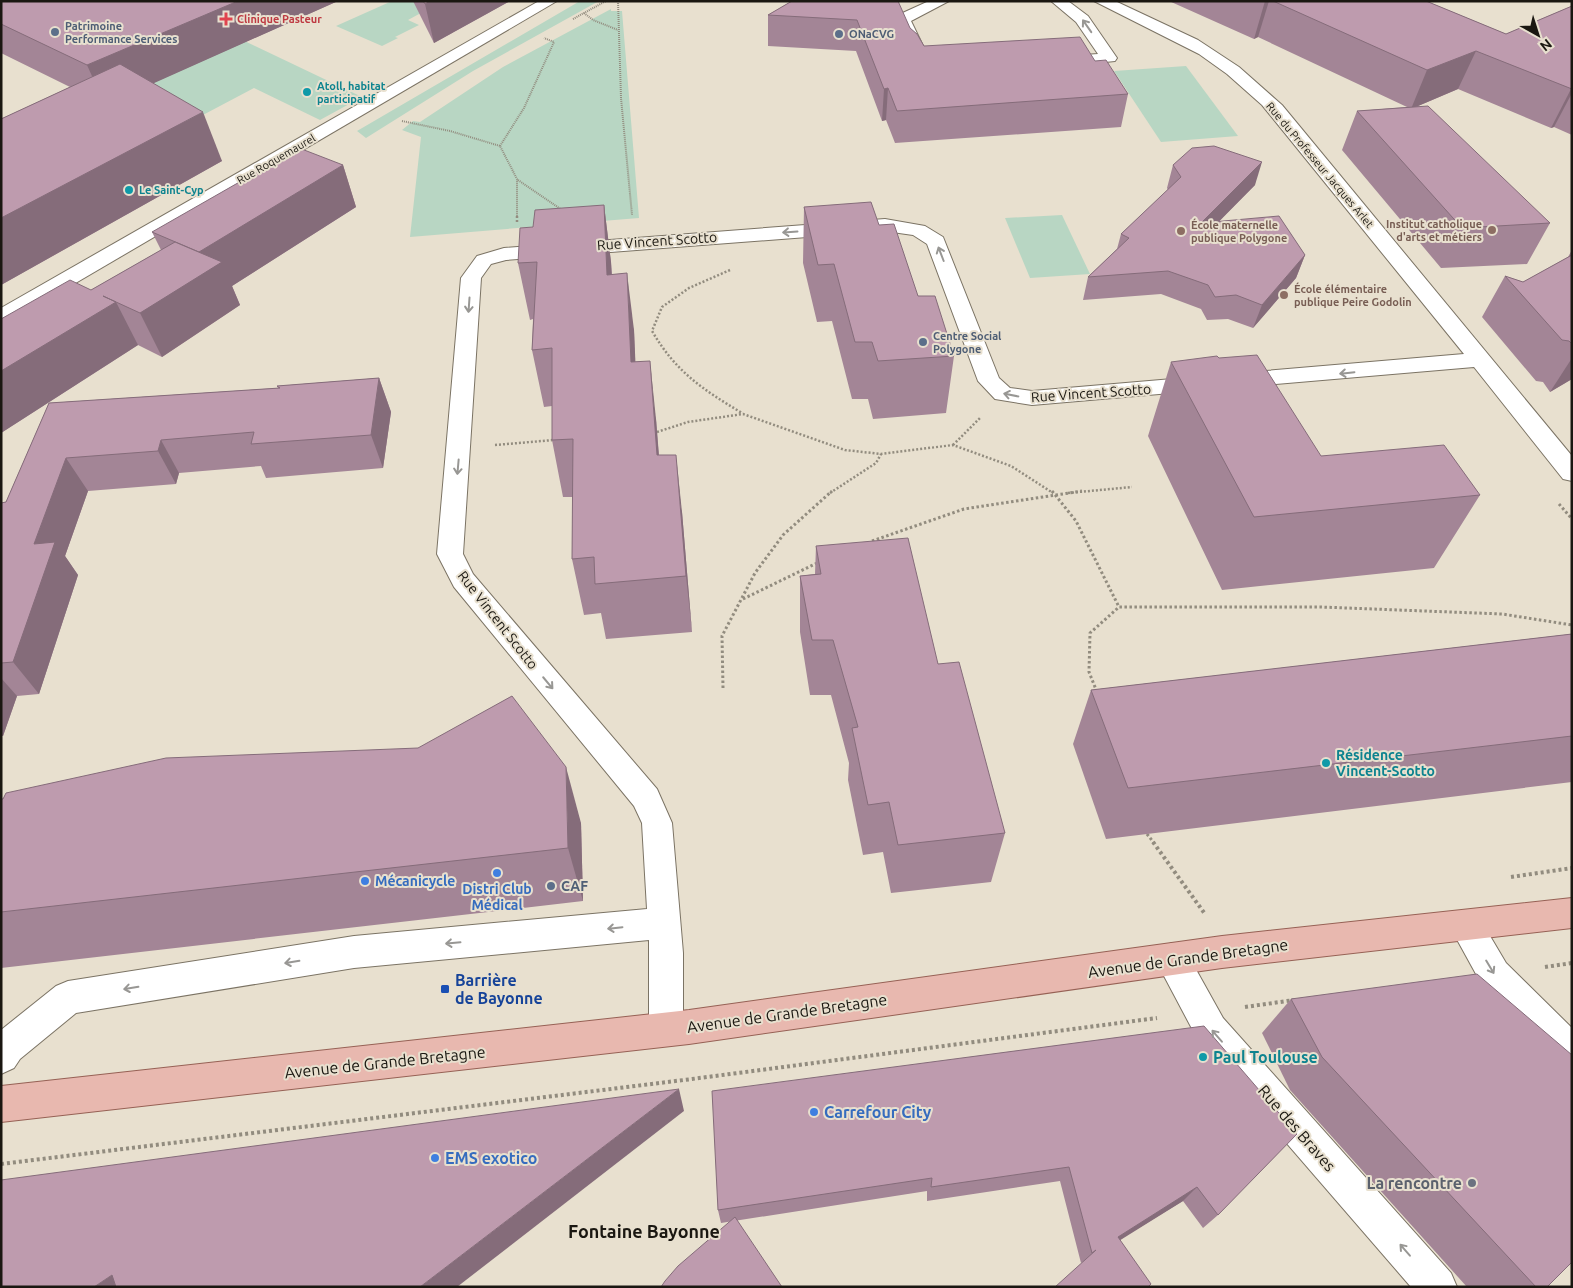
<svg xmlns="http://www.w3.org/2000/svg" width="1573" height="1288" font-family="Ubuntu,sans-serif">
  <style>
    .green { fill: #b8d6c3 }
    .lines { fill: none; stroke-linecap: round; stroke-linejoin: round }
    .minor-casing { stroke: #7b7364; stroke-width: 2 }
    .major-casing { stroke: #966155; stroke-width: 2 }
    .path-far3 { stroke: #928c7f; stroke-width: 2; stroke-dasharray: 1 1; stroke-linecap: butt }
    .path-far2 { stroke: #928c7f; stroke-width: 2.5; stroke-dasharray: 2 2; stroke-linecap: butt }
    .path-far1 { stroke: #928c7f; stroke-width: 3; stroke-dasharray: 2.5 2.5; stroke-linecap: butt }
    .path { stroke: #928c7f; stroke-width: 4; stroke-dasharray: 3 3; stroke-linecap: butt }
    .minor { fill: #fff; fill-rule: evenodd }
    .major { fill: #e8b8af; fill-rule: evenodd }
    .wall { fill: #a38596 }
    .shaded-wall { fill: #856c7a }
    .building { fill: #be9bae; stroke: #856c7a }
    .oneway { stroke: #989794 }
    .health-dot { fill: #e0444e; stroke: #e8e0cf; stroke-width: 2 }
    .service-dot { fill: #5c6f8a; stroke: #e8e0cf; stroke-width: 2 }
    .culture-dot { fill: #0f9aa8; stroke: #e8e0cf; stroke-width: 2 }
    .education-dot { fill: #8d6e63; stroke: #e8e0cf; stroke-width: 2 }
    .shop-dot { fill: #3f7fe0; stroke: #e8e0cf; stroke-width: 2 }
    .transit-dot { fill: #1a4fb4; stroke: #e8e0cf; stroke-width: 2 }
    .worship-dot { fill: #6b7280; stroke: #e8e0cf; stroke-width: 2 }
    .labels { text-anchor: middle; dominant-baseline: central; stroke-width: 4; stroke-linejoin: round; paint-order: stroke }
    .far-health-label { font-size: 11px; font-weight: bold; fill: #be3a42; stroke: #e8e0cf; text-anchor: start }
    .far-service-label { font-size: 11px; font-weight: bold; fill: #4e5e75; stroke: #e8e0cf; text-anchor: start }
    .far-culture-label { font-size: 11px; font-weight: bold; fill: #0d838f; stroke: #e8e0cf; text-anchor: start }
    .far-street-label { font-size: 11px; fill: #1a1711; stroke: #e8e0cf }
    .far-education-label { font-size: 11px; font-weight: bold; fill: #785e54; stroke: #e8e0cf; text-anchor: start }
    .street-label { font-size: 14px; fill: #1a1711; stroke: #e8e0cf }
    .culture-label { font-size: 14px; font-weight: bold; fill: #0d838f; stroke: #e8e0cf; text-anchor: start }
    .shop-label { font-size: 14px; font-weight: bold; fill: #366cbe; stroke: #e8e0cf; text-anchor: start }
    .service-label { font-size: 14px; font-weight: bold; fill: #4e5e75; stroke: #e8e0cf; text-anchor: start }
    .near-street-label { font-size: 16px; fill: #1a1711; stroke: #e8e0cf }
    .near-transit-label { font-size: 16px; font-weight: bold; fill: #164399; stroke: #e8e0cf; text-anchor: start }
    .near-culture-label { font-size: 16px; font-weight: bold; fill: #0d838f; stroke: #e8e0cf; text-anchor: start }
    .near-shop-label { font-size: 16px; font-weight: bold; fill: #366cbe; stroke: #e8e0cf; text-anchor: start }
    .near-worship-label { font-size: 16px; font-weight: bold; fill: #5b616d; stroke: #e8e0cf; text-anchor: end }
    .near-neighbourhood-label { font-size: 18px; font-weight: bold; fill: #1a1711; stroke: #e8e0cf }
  </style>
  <rect width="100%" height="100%" fill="#e8e0cf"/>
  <g class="green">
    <polygon points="392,1 443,1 408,20 419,25 395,37 398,38 382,46 336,26"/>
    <polygon points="580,1 599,1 473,71 366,138 357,131"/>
    <polygon points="171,6 362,97 320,120 254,88 184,125 108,103"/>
    <polygon points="611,9 611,11 622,11 639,218 410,237 421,137 402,130 413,121 420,122 503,67"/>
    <polygon points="1186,66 1238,136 1161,142 1114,71"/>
    <polygon points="1062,215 1090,274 1030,278 1005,218"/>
  </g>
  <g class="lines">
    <g class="minor-casing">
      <g id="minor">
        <polygon points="539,1 557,1 9,322 1,323 1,308"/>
        <polygon points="929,1 949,1 911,21 925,50 923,53 911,53 894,19 896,16"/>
        <polygon points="1051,1 1068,1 1088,16 1117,58 1115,61 1056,67 1050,65 1048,62 1050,59 1056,57 1098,54 1076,22"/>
        <polygon points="1094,1 1115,1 1198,40 1239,67 1282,105 1572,456 1572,481 1563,479 1474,367 1032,405 995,399 978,381 927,244 913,235 885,231 506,260 491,264 481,278 463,554 473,574 657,789 672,823 683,953 683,1029 678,1041 666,1046 654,1041 649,1029 649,940 354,968 76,1013 20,1059 14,1068 1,1074 1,1030 56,986 68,981 354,936 647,909 642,823 634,806 454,587 437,554 461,278 477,256 504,248 885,219 925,226 943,237 999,378 1010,388 1032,391 1464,354 1262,105 1227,74 1199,54"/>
        <polygon points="1465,910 1477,914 1506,963 1572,1028 1572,1071 1560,1065 1482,985 1449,925 1453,914"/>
        <polygon points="1172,943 1184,948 1223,1018 1451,1273 1457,1287 1411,1287 1199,1042 1155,959 1160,948"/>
      </g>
    </g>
    <g class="major-casing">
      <polygon id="major" points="1572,898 1572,928 1222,968 689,1044 1,1122 1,1086 689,1010 1222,936"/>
    </g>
    <g class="path-far3">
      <polyline points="618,1 621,98 632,215"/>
      <polyline points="584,13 593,20 618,30"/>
      <polyline points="573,19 606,1"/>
      <polyline points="402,121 450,131 500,146 517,179 517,217"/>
      <polyline points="500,146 524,108 554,42 544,38"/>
      <polyline points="518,180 562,210"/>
    </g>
    <g class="path-far2">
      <polyline points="517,216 517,222"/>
      <path d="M730,270L689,288L662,307L652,331C676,372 702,389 742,413"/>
      <polyline points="657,432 688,422 743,414 845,450 881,454 953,445 1011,466 1053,493"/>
      <polyline points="495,445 554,440"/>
      <polyline points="953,445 980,418"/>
      <polyline points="830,493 876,463 881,454"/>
      <polyline points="1068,493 1132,487"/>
    </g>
    <g class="path-far1">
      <polyline points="1052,491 1076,521 1119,607 1321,607 1502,614 1572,625"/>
      <polyline points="1559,504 1572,519"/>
      <polyline points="872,541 964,509 1082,491"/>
      <polyline points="743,599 817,563"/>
      <polyline points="723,688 722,636 755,573 783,535 832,491"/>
      <polyline points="1097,692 1089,672 1090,633 1119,607"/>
      <polyline points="1147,834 1154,843"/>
    </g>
    <g class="path">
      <polyline points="1153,842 1205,914"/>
      <polyline points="1511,877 1572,868"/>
      <polyline points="1545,967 1572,963"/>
      <polyline points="1245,1007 1294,1000"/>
      <polyline points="1,1164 692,1079 1157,1018"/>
    </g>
    <use href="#minor" class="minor"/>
    <use href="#major" class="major"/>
  </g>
  <g class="wall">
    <polygon points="1,1 338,1 153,83 222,161 1,285 1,119 70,87 1,53"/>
    <polygon points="413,1 510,1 434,43"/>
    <polygon points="792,1 910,28 924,46 1095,61 1128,94 1121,127 895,143 886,120 882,121 856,51 768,46 768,15"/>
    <polygon points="1169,1 1426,1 1506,34 1572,6 1572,135 1554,127 1551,128 1458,89 1418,106 1550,223 1527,264 1441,268 1342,150 1357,111 1407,107 1258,37 1254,39"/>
    <polygon points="343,165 356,207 232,286 240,305 162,357 138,345 1,433 1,319 91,290 161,250 152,232"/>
    <polygon points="1173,165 1255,185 1218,222 1305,255 1296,278 1253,328 1228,319 1207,320 1201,309 1161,294 1083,300 1088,277 1117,249 1121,234 1168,190 1167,188"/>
    <polygon points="604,205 611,262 612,274 634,330 635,362 656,419 659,455 682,512 692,632 606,639 601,613 584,615 572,559 573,497 563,497 552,440 552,406 544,407 532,350 533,319 530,320 518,263 533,227"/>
    <polygon points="804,207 879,225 918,296 954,356 946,413 873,419 868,399 852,399 832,321 817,322 803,263"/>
    <polygon points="1572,250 1572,379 1550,392 1543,382 1536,381 1482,317 1505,276 1523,282 1568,257"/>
    <polygon points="1171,362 1321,456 1480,495 1434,568 1222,590 1148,436"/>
    <polygon points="379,378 391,412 383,468 266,478 261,466 179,473 176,484 88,491 65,556 78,575 39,694 17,696 3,736 1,736 1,503 6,502 49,403 278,388 277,386"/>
    <polygon points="816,546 938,664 1005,833 991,882 891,893 883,852 863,855 848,780 849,763 831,695 810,695 800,632 800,576 815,574"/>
    <polygon points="1572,634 1572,782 1106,839 1073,744 1091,690"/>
    <polygon points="1,799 581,823 583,901 1,968"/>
    <polygon points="1291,999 1547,1287 1467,1287 1290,1090 1262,1033"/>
    <polygon points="1204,1026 1218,1215 1203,1228 1183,1201 1081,1263 1060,1181 927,1201 927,1191 721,1223 718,1210"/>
  </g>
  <g class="shaded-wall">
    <polygon points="238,1 338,1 105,105 87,65"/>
    <polygon points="430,1 510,1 434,43 425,4"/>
    <polygon points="1265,1 1269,1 1258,37 1254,39"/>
    <polygon points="1476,51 1458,89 1411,109 1427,70"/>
    <polygon points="888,88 886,120 882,121 884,89"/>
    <polygon points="1571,89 1572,93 1554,127 1551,128"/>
    <polygon points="203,112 222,161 1,285 1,218"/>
    <polygon points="1262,162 1255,185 1194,247 1201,223"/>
    <polygon points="343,165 356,207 232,286 240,305 162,357 140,313 199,252"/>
    <polygon points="604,205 611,262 614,332 607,275"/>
    <polygon points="1305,255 1296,278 1253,328 1262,305"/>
    <polygon points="627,273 634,330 638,420 631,362"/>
    <polygon points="116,302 138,345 1,433 1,371"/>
    <polygon points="1572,358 1572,379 1550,392"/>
    <polygon points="650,361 656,419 663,512 657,455"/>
    <polygon points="379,378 391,412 383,468 371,435"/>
    <polygon points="161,440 179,473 176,484 158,451"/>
    <polygon points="676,455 682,512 692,632 686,576"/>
    <polygon points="66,458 88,491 65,556 78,575 39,694 13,662 34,544"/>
    <polygon points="1,678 17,696 3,736 1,734"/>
    <polygon points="566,767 581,823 583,901 568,848"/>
    <polygon points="679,1089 684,1111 457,1287 420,1287"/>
    <polygon points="1197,1187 1183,1201 1106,1249 1118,1237"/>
    <polygon points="112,1275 137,1287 94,1287"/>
  </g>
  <g class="building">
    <polygon points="1,1 238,1 87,65 1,24"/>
    <polygon points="423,1 430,1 425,4"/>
    <polygon points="792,1 898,1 910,28 917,34 924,46 1080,37 1095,61 1106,60 1128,94 897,111 888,88 884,89 857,20 768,15"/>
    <polygon points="1273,1 1426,1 1506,34 1572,6 1572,89 1476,51 1427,70"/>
    <polygon points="120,64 203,112 1,218 1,119"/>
    <polygon points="1428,106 1550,223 1462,228 1357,111"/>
    <polygon points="1214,146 1262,162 1201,223 1279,216 1305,255 1262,305 1236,295 1215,297 1208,285 1168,271 1088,277 1129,238 1121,234 1181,177 1173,165 1192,148"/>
    <polygon points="299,148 343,165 199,252 152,232"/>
    <polygon points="871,202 879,225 894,224 918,296 935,296 954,356 878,361 872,342 855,342 834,264 818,265 804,207"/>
    <polygon points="604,205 607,275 627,273 631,362 650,361 657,455 676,455 686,576 595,584 594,557 572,559 573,439 552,440 552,348 532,350 537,262 518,263 520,228 533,227 535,210"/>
    <polygon points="175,242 222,262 140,313 103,296 116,302 1,371 1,319 70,280 91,290"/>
    <polygon points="1572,255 1572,344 1569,341 1562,340 1505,276 1523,282"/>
    <polygon points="1257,355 1321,456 1444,445 1480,495 1254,517 1171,362 1217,356 1219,358"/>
    <polygon points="379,378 371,435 251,444 254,432 161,440 158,451 66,458 34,544 55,542 13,662 1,663 1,503 6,502 49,403 280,388 277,386"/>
    <polygon points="908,538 938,664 959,662 1005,833 898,845 889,802 868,805 852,728 858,727 833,640 812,640 800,576 821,574 816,546"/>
    <polygon points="1572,634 1572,736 1128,788 1091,690"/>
    <polygon points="512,696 566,767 568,848 1,912 1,799 3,799 6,793 166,758 418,748"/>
    <polygon points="1477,974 1572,1055 1572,1262 1547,1287 1536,1287 1322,1057 1291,999"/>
    <polygon points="1204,1026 1297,1134 1218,1215 1197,1187 1118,1237 1151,1284 1148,1287 1055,1287 1096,1250 1092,1253 1069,1167 931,1187 932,1178 718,1210 712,1091"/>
    <polygon points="679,1089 420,1287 116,1287 112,1275 94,1287 1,1287 1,1180"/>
    <polygon points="735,1217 782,1287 661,1287 665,1281 678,1266"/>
  </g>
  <defs><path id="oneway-shaft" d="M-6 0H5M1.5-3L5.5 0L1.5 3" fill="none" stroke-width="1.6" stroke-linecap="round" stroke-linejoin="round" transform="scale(1.25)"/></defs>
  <g class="oneway">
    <use href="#oneway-shaft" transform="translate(1087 26) rotate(-125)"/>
    <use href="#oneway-shaft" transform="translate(790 232) rotate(176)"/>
    <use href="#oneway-shaft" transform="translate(941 254) rotate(-111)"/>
    <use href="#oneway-shaft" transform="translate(469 305) rotate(94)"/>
    <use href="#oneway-shaft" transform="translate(1347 373) rotate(174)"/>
    <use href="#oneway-shaft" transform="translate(1011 395) rotate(-169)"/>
    <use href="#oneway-shaft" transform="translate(458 467) rotate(95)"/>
    <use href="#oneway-shaft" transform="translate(548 683) rotate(50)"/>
    <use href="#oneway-shaft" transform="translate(615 928) rotate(174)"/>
    <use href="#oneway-shaft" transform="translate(453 943) rotate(175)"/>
    <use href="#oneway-shaft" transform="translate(292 962) rotate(171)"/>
    <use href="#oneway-shaft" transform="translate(1490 967) rotate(59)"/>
    <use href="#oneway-shaft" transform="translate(131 988) rotate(171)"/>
    <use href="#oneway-shaft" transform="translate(1217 1036) rotate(-131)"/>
    <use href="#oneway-shaft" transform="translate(1405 1250) rotate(-131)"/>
  </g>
  <path class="health-dot" d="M223.5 11.5h5v5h5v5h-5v5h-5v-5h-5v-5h5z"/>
  <g class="service-dot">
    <circle cx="55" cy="32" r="5"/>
    <circle cx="839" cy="34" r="5"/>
    <circle cx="923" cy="342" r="5"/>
    <circle cx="551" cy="886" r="5"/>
  </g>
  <g class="culture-dot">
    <circle cx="307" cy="92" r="5"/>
    <circle cx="129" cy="190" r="5"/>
    <circle cx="1326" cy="763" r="5"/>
    <circle cx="1203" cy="1057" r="5"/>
  </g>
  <g class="education-dot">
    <circle cx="1492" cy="230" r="5"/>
    <circle cx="1181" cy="231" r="5"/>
    <circle cx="1284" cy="295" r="5"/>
  </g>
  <g class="shop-dot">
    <circle cx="497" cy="873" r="5"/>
    <circle cx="365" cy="881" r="5"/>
    <circle cx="814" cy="1112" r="5"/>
    <circle cx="435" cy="1158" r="5"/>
  </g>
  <rect class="transit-dot" x="440" y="984" width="10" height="10" rx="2.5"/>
  <circle class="worship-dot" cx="1472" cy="1183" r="5"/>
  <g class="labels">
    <g class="far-health-label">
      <text x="237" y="19">Clinique Pasteur</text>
    </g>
    <g class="far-service-label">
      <text x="65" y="26">Patrimoine<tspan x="65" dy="13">Performance Services</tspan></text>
      <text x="849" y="34">ONaCVG</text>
      <text x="933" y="336">Centre Social<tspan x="933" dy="13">Polygone</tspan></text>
    </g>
    <g class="far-culture-label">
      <text x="317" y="86">Atoll, habitat<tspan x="317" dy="13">participatif</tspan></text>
      <text x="139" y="190">Le Saint-Cyp</text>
    </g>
    <g class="far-street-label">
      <text transform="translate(276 159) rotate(-30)">Rue Roquemaurel</text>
      <text transform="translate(1320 165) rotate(50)">Rue du Professeur Jacques Arlet</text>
    </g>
    <g class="far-education-label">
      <text x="1482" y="224" text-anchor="end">Institut catholique<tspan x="1482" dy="13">d'arts et métiers</tspan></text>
      <text x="1191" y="225">École maternelle<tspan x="1191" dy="13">publique Polygone</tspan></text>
      <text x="1294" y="289">École élémentaire<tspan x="1294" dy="13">publique Peire Godolin</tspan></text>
    </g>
    <g class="street-label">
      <text transform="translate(657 241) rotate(-4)">Rue Vincent Scotto</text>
      <text transform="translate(1091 393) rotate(-4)">Rue Vincent Scotto</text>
      <text transform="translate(498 620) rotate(52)">Rue Vincent Scotto</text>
    </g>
    <g class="culture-label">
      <text x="1336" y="755">Résidence<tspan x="1336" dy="16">Vincent-Scotto</tspan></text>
    </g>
    <g class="shop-label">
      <text x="375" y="881">Mécanicycle</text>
      <text x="497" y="889" text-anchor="middle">Distri Club<tspan x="497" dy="16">Médical</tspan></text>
    </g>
    <g class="service-label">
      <text x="561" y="886">CAF</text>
    </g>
    <g class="near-street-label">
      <text transform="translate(1188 958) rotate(-8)">Avenue de Grande Bretagne</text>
      <text transform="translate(787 1013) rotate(-8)">Avenue de Grande Bretagne</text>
      <text transform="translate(385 1062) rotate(-6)">Avenue de Grande Bretagne</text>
      <text transform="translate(1297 1128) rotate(49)">Rue des Braves</text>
    </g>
    <g class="near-transit-label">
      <text x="455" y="980">Barrière<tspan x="455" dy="18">de Bayonne</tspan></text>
    </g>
    <g class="near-culture-label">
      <text x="1213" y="1057">Paul Toulouse</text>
    </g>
    <g class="near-shop-label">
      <text x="824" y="1112">Carrefour City</text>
      <text x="445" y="1158">EMS exotico</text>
    </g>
    <g class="near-worship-label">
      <text x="1462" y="1183">La rencontre</text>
    </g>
    <g class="near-neighbourhood-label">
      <text x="644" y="1231">Fontaine Bayonne</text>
    </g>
  </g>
  <rect width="1573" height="1288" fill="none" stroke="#1a1711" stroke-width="5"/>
  <g transform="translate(1538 35) rotate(141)" stroke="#e8e0cf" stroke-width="4" paint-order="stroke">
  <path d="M0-4L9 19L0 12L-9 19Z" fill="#1a1711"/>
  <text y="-8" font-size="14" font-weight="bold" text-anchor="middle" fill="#1a1711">N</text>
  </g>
</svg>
